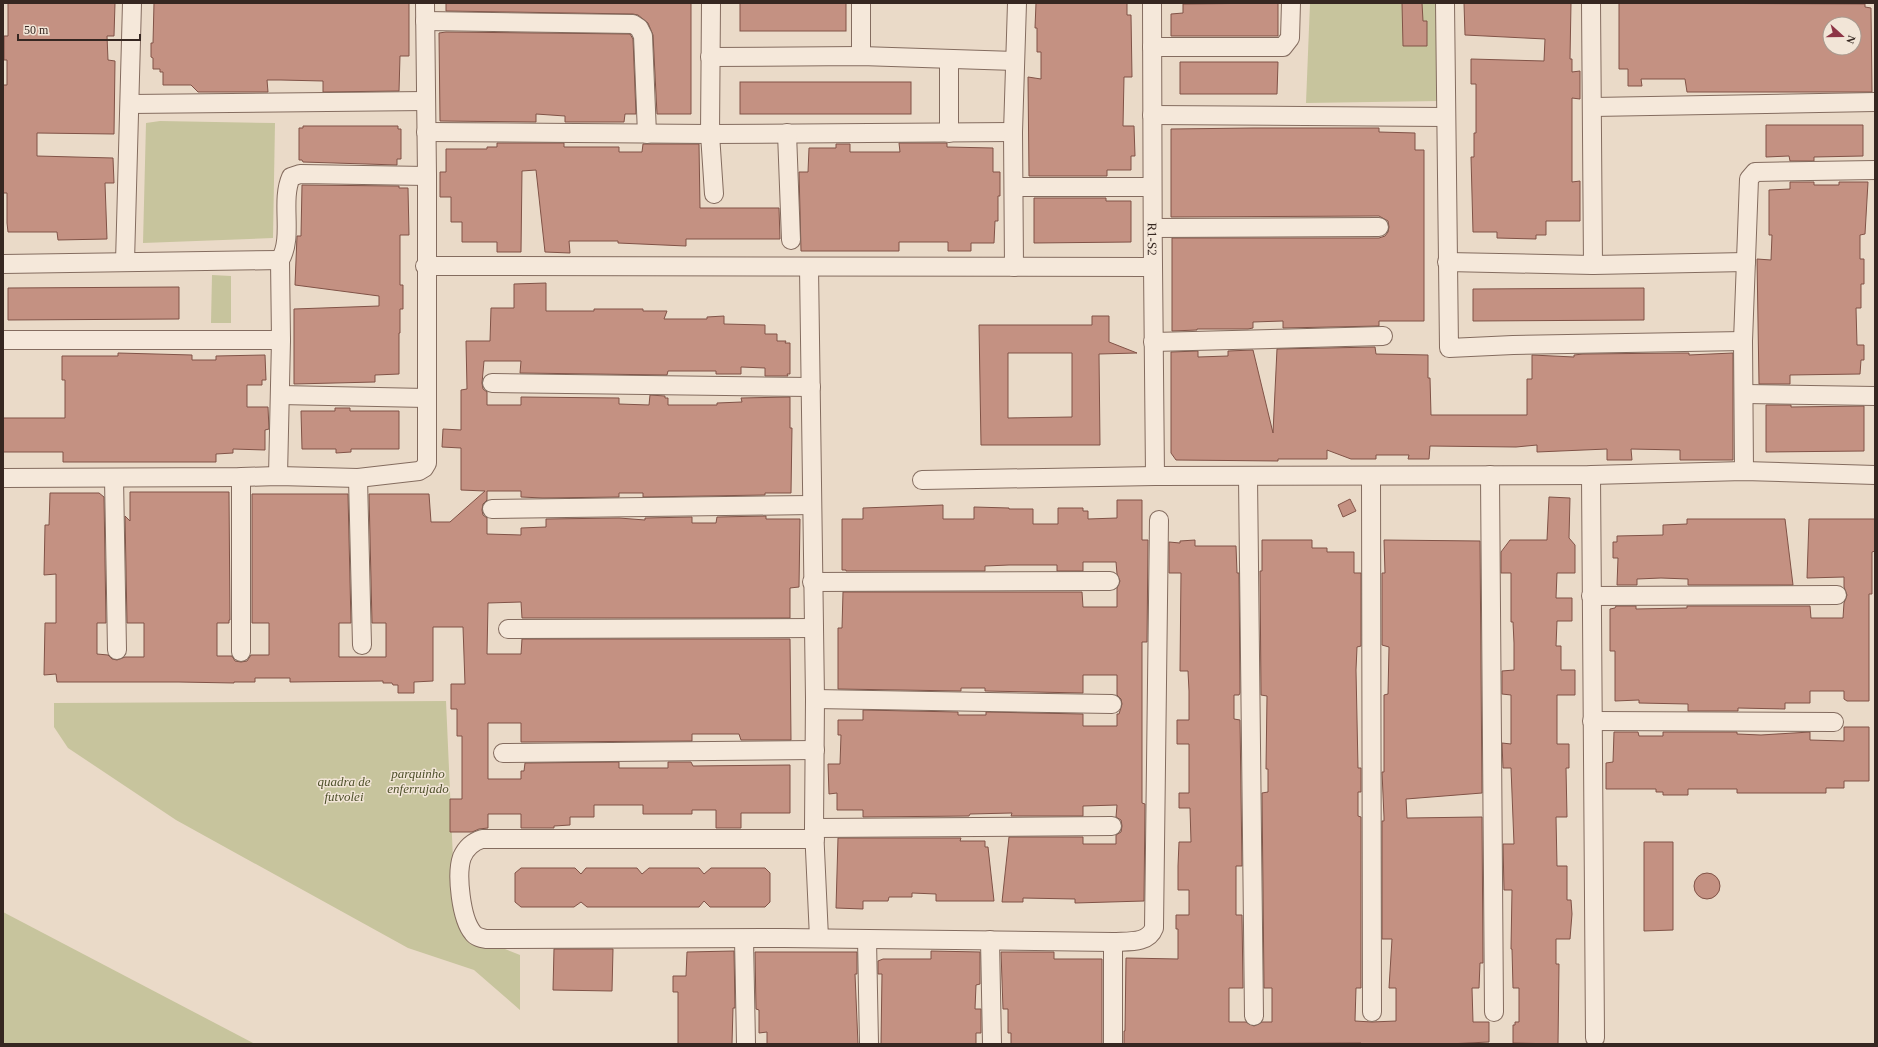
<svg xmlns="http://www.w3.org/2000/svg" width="1878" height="1047" font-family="Georgia,serif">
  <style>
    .green { fill: #c7c49d }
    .building { fill: #c49182; stroke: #815347; fill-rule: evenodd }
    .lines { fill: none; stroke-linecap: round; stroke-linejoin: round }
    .street-casing { stroke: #846c5f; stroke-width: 20 }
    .street { stroke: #f5e8da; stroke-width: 18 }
    .labels { text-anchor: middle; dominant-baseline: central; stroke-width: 3; stroke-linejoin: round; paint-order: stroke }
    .street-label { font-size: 13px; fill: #362721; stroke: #f2e5d7 }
    .park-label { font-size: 13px; font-style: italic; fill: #4e502a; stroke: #f2e5d7 }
  </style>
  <rect width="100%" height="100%" fill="#eadac8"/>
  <g class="green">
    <polygon points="1310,3 1437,3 1438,101 1306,103"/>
    <polygon points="160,121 275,123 273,238 143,243 146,123"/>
    <polygon points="212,275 231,276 231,323 211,323"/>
    <polygon points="446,701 454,882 470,940 495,945 520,955 520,1010 474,970 408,948 176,820 68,748 54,727 54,703"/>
    <polygon points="3,912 255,1044 3,1044"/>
  </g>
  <g class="building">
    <polygon points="8,3 115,3 114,36 107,36 108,60 115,61 114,134 37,133 37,156 113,158 114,183 105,183 107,239 58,240 57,232 8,232 7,223 7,193 3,193 3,85 7,85 7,60 4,60 4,36 8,36"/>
    <polygon points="154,3 409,3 409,56 400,56 399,91 323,92 323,81 281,80 267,80 268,92 198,92 191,85 163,85 163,72 160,72 160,69 153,69 153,58 151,57 151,43 153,43"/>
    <polygon points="446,3 691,3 691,114 657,114 653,35 648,23 638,15 633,14 446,11"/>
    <rect x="740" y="3" width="106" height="28"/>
    <polygon points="1036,3 1127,3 1127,15 1131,15 1132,77 1124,77 1123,126 1134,126 1135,156 1131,156 1131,170 1107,170 1107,176 1029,176 1028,77 1041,79 1041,52 1037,52 1037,28 1035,28"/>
    <polygon points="1278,3 1278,36 1171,36 1171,14 1183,13 1183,4"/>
    <polygon points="1402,3 1422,3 1423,21 1427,21 1427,46 1403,46"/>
    <polygon points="1464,3 1571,3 1570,59 1572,59 1572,72 1580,71 1580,99 1572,98 1572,182 1580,181 1580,221 1546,221 1546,235 1536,235 1536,239 1497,238 1497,232 1473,232 1471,157 1474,157 1474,133 1476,133 1476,84 1471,84 1471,59 1544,61 1545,39 1465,35"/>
    <path d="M1619,3L1865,4V7L1871,8L1872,92H1687L1685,79H1641L1642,86H1628V69H1619ZM1830,24H1854V48H1830Z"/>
    <polygon points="446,32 630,34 633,39 636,114 625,114 624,122 565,122 565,116 536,114 536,122 440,121 439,33"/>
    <polygon points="1180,62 1278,62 1277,94 1180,94"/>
    <rect x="740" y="82" width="171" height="32"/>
    <polygon points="1766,125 1863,125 1863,156 1814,157 1814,161 1790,161 1789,156 1766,157"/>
    <polygon points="303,126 398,126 398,129 401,129 401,159 397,159 397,165 303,162 302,160 299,160 299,128 303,128"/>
    <polygon points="1253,128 1379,128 1379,132 1415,133 1415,150 1424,150 1424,321 1379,321 1379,326 1283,328 1283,321 1253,322 1253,328 1248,329 1197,329 1197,330 1172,331 1172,238 1379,238 1385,236 1388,232 1389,227 1388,221 1379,216 1171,217 1171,129"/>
    <polygon points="497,143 564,143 564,147 619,147 619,152 642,152 643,144 699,144 700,208 779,208 780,239 686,239 686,246 618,243 618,241 569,241 570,253 545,252 536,170 522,171 521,252 497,252 497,242 462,242 462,222 451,222 451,197 440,197 440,172 446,172 446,149 487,149 487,147 497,147"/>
    <polygon points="899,143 947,143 947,147 993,148 993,172 1000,172 1000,196 998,196 998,221 995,221 994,243 971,243 971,251 948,251 948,242 899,242 899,251 801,251 799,172 808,172 809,148 836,148 836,144 850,144 850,152 900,152"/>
    <polygon points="1790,182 1814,182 1814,185 1839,185 1839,182 1868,182 1865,234 1860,235 1860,259 1864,259 1864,284 1861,284 1861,308 1856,308 1857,345 1864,345 1864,360 1861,360 1860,374 1790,375 1790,384 1759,384 1757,259 1771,260 1772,235 1769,235 1769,190 1790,189"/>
    <polygon points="302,185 397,186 399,186 399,188 408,188 409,235 400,235 400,285 403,285 403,309 400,309 400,333 399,333 399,374 375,375 375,382 294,384 294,309 379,306 379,296 295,285 297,236 301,236"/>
    <polygon points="1034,198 1106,198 1106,201 1131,201 1131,242 1034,243"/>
    <polygon points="546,283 546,311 594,311 594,309 643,309 643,311 667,311 664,319 707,319 707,317 724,316 724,324 765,325 765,334 777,334 777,341 786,341 785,343 790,343 790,374 787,374 788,376 765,376 765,368 741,367 741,374 716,374 716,371 668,371 667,375 520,373 521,361 484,361 482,383 483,389 487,392 487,405 521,405 521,397 619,398 619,404 649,405 650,395 665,396 665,398 668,398 668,405 717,405 717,403 742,402 741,398 790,397 790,428 792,428 791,493 765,493 765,495 643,497 643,493 619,493 619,497 543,498 521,497 521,491 487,491 487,500 483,504 482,510 483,515 487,518 487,534 521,535 521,528 546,527 546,519 619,518 645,520 645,518 692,517 692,523 716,523 717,517 766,516 766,519 800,519 799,587 790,588 790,618 522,618 521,602 488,603 487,654 521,654 522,639 790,639 791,740 741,740 739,734 692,734 692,741 527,742 521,742 521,723 488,723 488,779 521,779 521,771 524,771 525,763 619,762 619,768 668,768 668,762 691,762 693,766 790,765 790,813 741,813 741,828 716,828 716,810 692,810 692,814 643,814 643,805 594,805 594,817 570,817 570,825 554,826 554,828 521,828 521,814 488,814 488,828 479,829 472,832 450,832 450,799 462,799 462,736 457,736 457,709 451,709 451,684 465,684 463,627 433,627 433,681 414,682 414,693 398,693 398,685 393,685 392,683 383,683 383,681 290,682 290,678 255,678 255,682 234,682 234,683 179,682 57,682 56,674 44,675 45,623 56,623 56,574 44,575 45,525 49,525 50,493 99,493 104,497 106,623 97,623 97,654 108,655 112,659 117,660 125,657 144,657 144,623 127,623 125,516 130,521 130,492 229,492 230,620 229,620 229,623 217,623 217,656 232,656 235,661 241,662 247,661 251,655 269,655 269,623 252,623 252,494 348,494 351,623 339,623 339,657 386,657 386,623 372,623 369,494 429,494 431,522 450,522 485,491 461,490 461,448 442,447 443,429 461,430 461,390 467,389 466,341 490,341 491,308 514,308 514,284"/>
    <polygon points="179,287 179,319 8,320 8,288"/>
    <polygon points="1644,288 1644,320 1473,321 1473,289"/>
    <path d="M1092,316H1109V342L1137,353L1099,354L1100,445H981L979,325H1092ZM1008,353H1072V417L1008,418Z"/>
    <polygon points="1375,347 1376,354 1428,355 1428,378 1430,378 1431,415 1527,415 1527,379 1532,379 1532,355 1574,357 1574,355 1583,354 1680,353 1689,353 1689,355 1733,353 1733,460 1680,460 1680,450 1631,449 1632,460 1607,460 1607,449 1537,452 1537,445 1516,447 1430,446 1429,459 1408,459 1409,455 1376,455 1376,459 1351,459 1327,450 1327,459 1278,459 1278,461 1176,460 1171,453 1171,352 1198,351 1198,357 1228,356 1228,351 1253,350 1273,433 1277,349"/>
    <polygon points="118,353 192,355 192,360 216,360 216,356 265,355 266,380 262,380 262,385 247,385 247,407 268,407 269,429 265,430 265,450 233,449 233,453 216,454 216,462 63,462 63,452 3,452 3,418 65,418 65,380 62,380 62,356 118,356"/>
    <polygon points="1766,405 1791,405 1791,407 1864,406 1864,451 1766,452"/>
    <polygon points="335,408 350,408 350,411 399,411 399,449 351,449 351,452 336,453 336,449 302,449 301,411 335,411"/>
    <polygon points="1549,497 1570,498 1569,538 1575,545 1575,573 1557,573 1556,598 1572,598 1572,621 1557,621 1556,646 1561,646 1561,670 1575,670 1575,695 1557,695 1557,744 1569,744 1569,768 1566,768 1567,817 1556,817 1557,866 1567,866 1567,900 1571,900 1572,914 1570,939 1556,939 1556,964 1559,964 1558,1044 1513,1043 1513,1025 1515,1025 1515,1022 1519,1022 1519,988 1513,988 1512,949 1511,949 1512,890 1504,890 1503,844 1514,844 1511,768 1503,768 1502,743 1511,744 1511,695 1502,694 1502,671 1514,670 1514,643 1513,622 1511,622 1511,573 1501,573 1501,552 1510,540 1547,540"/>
    <polygon points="1350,499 1356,511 1343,517 1338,505"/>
    <polygon points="1117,500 1142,500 1142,540 1148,540 1147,642 1142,642 1142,803 1145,804 1144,901 1075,903 1075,899 1023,898 1023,902 1002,902 1009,837 1083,837 1083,844 1116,844 1116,835 1121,832 1122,826 1121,820 1116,817 1117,805 1083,806 1083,816 1011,816 1012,813 970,814 969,816 863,817 863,810 837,810 837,793 829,794 828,764 840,764 841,735 838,735 838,720 863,720 863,710 958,712 958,715 986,715 986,712 1083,714 1083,726 1117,726 1117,714 1119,714 1122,704 1121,699 1117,695 1117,675 1083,675 1083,693 985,691 985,688 961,688 961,691 838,689 838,628 842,628 843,592 1082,592 1083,607 1117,607 1117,588 1120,581 1117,574 1116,562 1083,562 1083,571 1057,571 1057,565 1009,565 985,566 985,571 846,571 846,570 842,570 842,519 863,519 863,508 943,505 943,519 974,519 974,507 1009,508 1009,509 1033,509 1033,524 1058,524 1058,508 1083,508 1083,511 1088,511 1088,519 1117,518"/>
    <polygon points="1687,519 1785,519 1793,585 1688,585 1688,579 1661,578 1637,579 1637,585 1617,585 1618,558 1613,558 1613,542 1617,542 1617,536 1663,535 1663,525 1687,524"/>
    <polygon points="1809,519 1875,519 1875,551 1872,552 1872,594 1869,594 1869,701 1847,701 1844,699 1844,691 1810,691 1810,703 1785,703 1785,709 1738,708 1738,711 1688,711 1688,704 1639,703 1639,700 1615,701 1615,651 1610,651 1610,609 1615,608 1616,606 1636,606 1636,609 1687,608 1687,606 1810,606 1811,618 1843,618 1844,603 1847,595 1844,587 1844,577 1807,578"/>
    <polygon points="1195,540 1195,546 1236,546 1237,573 1239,573 1240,693 1239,695 1234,695 1234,719 1240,720 1242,866 1236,866 1236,915 1242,915 1243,988 1229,988 1229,1022 1246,1022 1254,1026 1262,1022 1272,1022 1272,988 1264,988 1262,793 1268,792 1268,769 1266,769 1267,696 1261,695 1260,571 1262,571 1262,540 1312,540 1312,548 1327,548 1327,552 1354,552 1354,573 1361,573 1361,646 1357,647 1356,670 1358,768 1361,768 1361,792 1358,792 1358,816 1361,817 1361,988 1356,988 1355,1021 1372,1022 1396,1021 1396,988 1389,988 1392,939 1382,939 1382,821 1384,821 1384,817 1382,772 1384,772 1384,695 1388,694 1389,647 1382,645 1382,573 1385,573 1384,540 1480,541 1482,793 1406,799 1407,818 1482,817 1483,963 1480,963 1479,988 1472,988 1473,1022 1489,1022 1489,1042 1448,1044 1361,1044 1361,1043 1124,1044 1124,1031 1125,1031 1126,958 1178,959 1178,929 1176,929 1176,915 1189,915 1189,890 1178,890 1178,866 1179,842 1191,842 1190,808 1179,808 1179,793 1189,793 1189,744 1177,744 1177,720 1189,720 1189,691 1188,671 1180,671 1181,573 1169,573 1169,542 1180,543 1180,541"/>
    <polygon points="1844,727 1869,727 1869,781 1844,781 1844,788 1826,788 1826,793 1737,793 1737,789 1688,789 1688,795 1663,795 1663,792 1656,792 1656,789 1606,789 1606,763 1613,762 1614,732 1638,732 1639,736 1663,736 1663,732 1737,732 1737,734 1761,735 1810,732 1810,740 1844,741"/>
    <polygon points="838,838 961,838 960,841 985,841 985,847 988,847 994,901 936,901 936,894 912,893 912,897 889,897 888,901 863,901 863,909 836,908"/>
    <polygon points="1644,842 1673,842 1673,930 1644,931"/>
    <polygon points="521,868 575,868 581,874 586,868 637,868 642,874 649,868 699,868 704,874 711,868 765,868 770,873 770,902 765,907 710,907 704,901 699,907 587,907 581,902 574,907 521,907 515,902 515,873"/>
    <circle cx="1707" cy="886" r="13"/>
    <polygon points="554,949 613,949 612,991 553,990"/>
    <polygon points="734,951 735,1008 733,1008 732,1044 678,1044 678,992 673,992 673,976 686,976 687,952"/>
    <polygon points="931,951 980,952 980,984 976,985 975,1009 981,1009 981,1033 976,1033 976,1044 881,1044 882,974 878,974 878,961 883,959 931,959"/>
    <polygon points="755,952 857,952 857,974 855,974 858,1044 767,1044 767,1032 759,1033 759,1010 756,1009"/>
    <polygon points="1001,952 1054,952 1054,959 1102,959 1102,1044 1011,1044 1011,1033 1008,1033 1008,1009 1003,1009"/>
  </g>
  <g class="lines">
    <g class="street-casing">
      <g id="street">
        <polyline points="711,3 710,134 714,194"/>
        <polyline points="861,3 861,56"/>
        <path id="s1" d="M1152,3C1152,161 1153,318 1155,476"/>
        <polyline points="1445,3 1449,348 1513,345 1743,341"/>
        <polyline points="1591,3 1593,265"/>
        <polyline points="425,21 633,24 639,28 643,36 647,134"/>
        <polyline points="1152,47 1283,47 1290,38 1291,3"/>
        <polyline points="710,57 861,56 1015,61"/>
        <polyline points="130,104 426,101"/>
        <polyline points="1593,107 1875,102"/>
        <polyline points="1152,115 1445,117"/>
        <polyline points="426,132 710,134 1013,132"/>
        <polyline points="787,133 791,240"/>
        <polyline points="949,133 949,59"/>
        <polyline points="1015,187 1152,187"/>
        <polyline points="1153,228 1379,227"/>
        <polyline points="125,262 132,3"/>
        <polyline points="1447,262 1593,265 1746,262"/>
        <polyline points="3,264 280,260"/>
        <polyline points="425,266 1152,267"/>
        <polyline points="809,267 815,699 814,828 819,938"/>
        <polyline points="1014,267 1013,132 1017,3"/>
        <polyline points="3,340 281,340"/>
        <polyline points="1153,342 1383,336"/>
        <polyline points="492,383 811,387"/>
        <polyline points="1744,394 1875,396"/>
        <polyline points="280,395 426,398"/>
        <polyline points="1744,471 1743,341 1749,179 1755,172 1875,170"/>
        <polyline points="1490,475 1494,1012"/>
        <polyline points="1591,475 1595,1038"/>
        <path d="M278,476L281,340L280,260C294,237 280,202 291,177L300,174L427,176"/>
        <polyline points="1248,476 1254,1016"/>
        <polyline points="1371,476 1372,1012"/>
        <polyline points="3,478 241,477 278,476 358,478 419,471 424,468 427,463 427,176 425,3"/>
        <polyline points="114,478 117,650"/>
        <polyline points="358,478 362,645"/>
        <polyline points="922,480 1155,476 1591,475 1744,471 1875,475"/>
        <polyline points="492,509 812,505"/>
        <polyline points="812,582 1110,581"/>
        <polyline points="1591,596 1837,595"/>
        <polyline points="508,629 814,628"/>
        <polyline points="241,652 241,477"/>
        <polyline points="815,699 1112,704"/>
        <polyline points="1592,721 1834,722"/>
        <polyline points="503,753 815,750"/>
        <polyline points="814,828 1112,826"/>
        <path d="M815,839H482C472,842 466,848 462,857C456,874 461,919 473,933C476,937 481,938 486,939L784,938L1113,942C1128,941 1148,944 1154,928L1159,520"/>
        <polyline points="744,939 746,1044"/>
        <polyline points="867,939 869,1044"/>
        <polyline points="990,940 992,1044"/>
        <polyline points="1113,1044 1113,942"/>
      </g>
    </g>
    <use href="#street" class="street"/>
  </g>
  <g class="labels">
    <g class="street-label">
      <text stroke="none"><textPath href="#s1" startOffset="236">R1-S2</textPath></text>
    </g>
    <g class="park-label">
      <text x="418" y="773">parquinho<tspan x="418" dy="15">enferrujado</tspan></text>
      <text x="344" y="781">quadra de<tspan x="344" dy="15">futvolei</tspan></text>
    </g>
  </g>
  <rect width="1878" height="1047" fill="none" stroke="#362721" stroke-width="8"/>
  <g transform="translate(1842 36) rotate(111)"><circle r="19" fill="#f2e5d7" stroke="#a7998e"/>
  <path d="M0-3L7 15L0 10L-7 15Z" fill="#8d3546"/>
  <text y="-6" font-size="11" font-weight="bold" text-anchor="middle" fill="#362721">N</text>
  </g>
  <path d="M18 34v6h122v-6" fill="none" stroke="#362721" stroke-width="2"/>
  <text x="24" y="34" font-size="12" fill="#362721" stroke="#f2e5d7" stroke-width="3" paint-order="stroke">50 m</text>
</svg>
